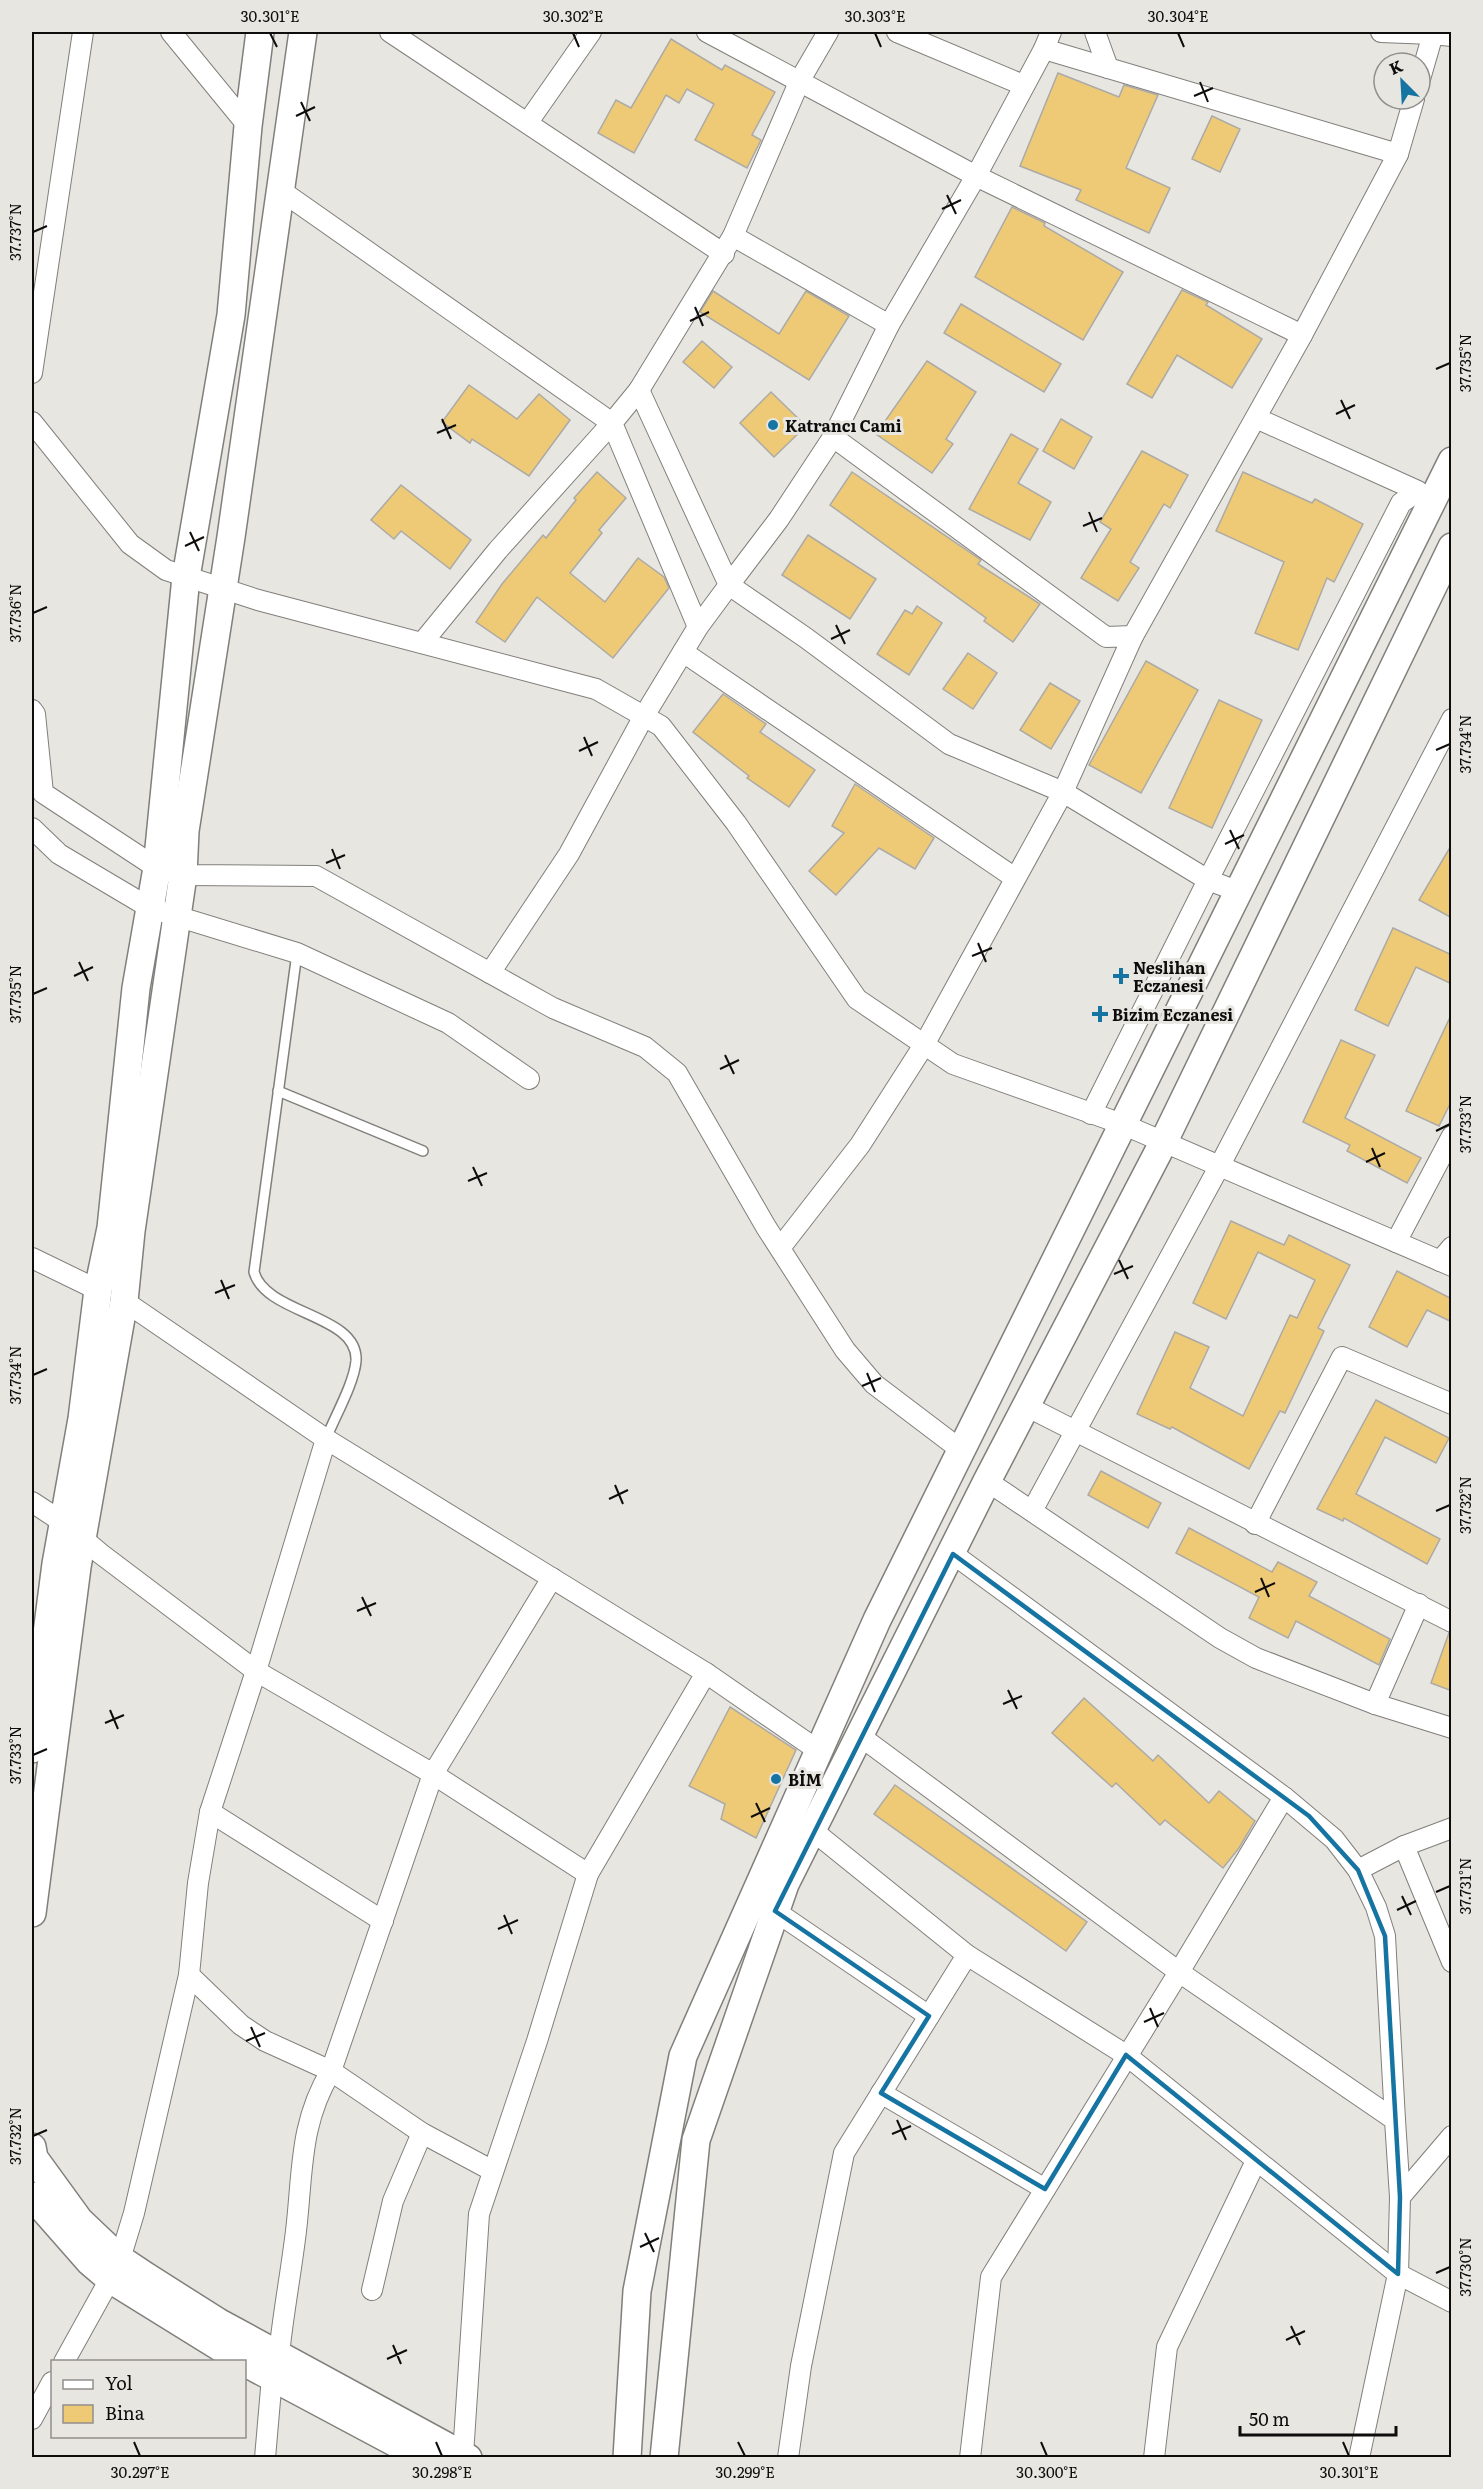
<svg xmlns="http://www.w3.org/2000/svg" width="1483" height="2489" font-family="Literata,serif">
  <style>
    .building { fill: #eeca77; stroke: #acaaa6; stroke-width: 1.5 }
    .lines { fill: none; stroke-linecap: round; stroke-linejoin: round }
    .lane-casing { stroke: #817f7b; stroke-width: 12 }
    .street-casing { stroke: #817f7b; stroke-width: 22 }
    .secondary-casing { stroke: #817f7b; stroke-width: 30 }
    .lane { stroke: #fff; stroke-width: 9 }
    .street { stroke: #fff; stroke-width: 20 }
    .secondary { stroke: #fff; stroke-width: 27 }
    .marked { fill: none; stroke: #1674a2; stroke-width: 4.5; stroke-linejoin: round }
    .ticks { fill: none; stroke: #0e0d0c; stroke-width: 2 }
    .poi-dot { fill: #1674a2; stroke: #e8e6e1; stroke-width: 2 }
    .labels { text-anchor: middle; dominant-baseline: central; stroke-width: 6; stroke-linejoin: round; paint-order: stroke }
    .poi-label { font-size: 16px; font-weight: bold; fill: #0e0d0c; stroke: #e8e6e1; text-anchor: start }
    .neatline { fill: none; stroke: #0e0d0c; stroke-width: 2 }
    .ticks-label { font-size: 15px; text-anchor: middle; fill: #0e0d0c }
  </style>
  <rect width="100%" height="100%" fill="#e8e6e1"/>
  <g class="building">
    <polygon points="671,39 722,70 725,65 775,92 752,135 761,140 747,168 695,140 714,104 687,89 679,103 666,95 634,153 598,133 616,100 631,108"/>
    <polygon points="1058,73 1119,97 1124,85 1158,95 1126,168 1170,188 1149,233 1076,200 1081,190 1020,166"/>
    <polygon points="1212,116 1240,129 1220,172 1192,159"/>
    <polygon points="1012,207 1045,223 1044,226 1123,272 1083,340 975,277"/>
    <polygon points="1182,290 1208,302 1206,305 1262,339 1232,388 1177,355 1152,398 1127,384"/>
    <polygon points="713,291 779,334 806,291 849,316 809,380 700,312"/>
    <polygon points="961,304 1061,364 1044,392 944,333"/>
    <polygon points="702,341 732,367 714,388 683,362"/>
    <polygon points="927,361 976,392 946,439 953,444 932,473 876,434"/>
    <polygon points="469,385 517,419 539,394 570,420 529,476 472,439 470,443 442,422"/>
    <polygon points="771,392 806,426 774,457 740,423"/>
    <polygon points="1061,419 1092,437 1074,469 1043,451"/>
    <polygon points="1011,434 1038,449 1018,483 1051,502 1030,540 969,509"/>
    <polygon points="1142,451 1188,475 1170,508 1164,504 1130,562 1139,568 1118,601 1081,578 1111,529 1100,522"/>
    <polygon points="597,472 626,498 599,530 602,533 570,573 605,602 638,558 664,577 669,588 613,658 537,597 505,642 476,622 502,584 543,535 546,538 576,500 574,498"/>
    <polygon points="852,472 981,560 978,564 1040,604 1013,642 984,621 986,618 830,505"/>
    <polygon points="1243,472 1312,503 1315,499 1363,524 1334,582 1327,578 1298,650 1255,633 1284,562 1216,531"/>
    <polygon points="401,485 471,540 450,569 401,531 394,539 371,520"/>
    <polygon points="808,535 876,579 850,619 782,575"/>
    <polygon points="917,606 942,623 909,675 877,654 905,610 912,614"/>
    <polygon points="968,653 997,673 973,709 943,689"/>
    <polygon points="1146,661 1198,690 1141,793 1089,765"/>
    <polygon points="1050,683 1080,701 1051,749 1020,730"/>
    <polygon points="723,694 766,724 760,732 815,770 789,807 747,778 749,776 693,732"/>
    <polygon points="1219,700 1262,720 1212,828 1169,808"/>
    <polygon points="855,784 934,838 915,869 879,848 836,895 809,871 844,833 832,826"/>
    <polygon points="1452,844 1452,918 1419,900"/>
    <polygon points="1393,928 1452,955 1452,984 1416,967 1388,1026 1355,1010"/>
    <polygon points="1452,1013 1452,1100 1439,1126 1406,1111"/>
    <polygon points="1341,1040 1375,1055 1345,1118 1421,1158 1407,1183 1347,1151 1350,1145 1303,1122"/>
    <polygon points="1231,1221 1284,1245 1289,1235 1350,1265 1318,1328 1324,1331 1285,1413 1280,1411 1249,1469 1172,1427 1170,1429 1137,1414 1175,1332 1209,1347 1190,1388 1243,1416 1290,1315 1297,1318 1315,1280 1258,1252 1226,1319 1193,1303"/>
    <polygon points="1397,1271 1452,1299 1452,1322 1427,1310 1407,1347 1369,1327"/>
    <polygon points="1376,1400 1449,1438 1436,1463 1385,1437 1356,1494 1440,1539 1427,1564 1344,1518 1343,1521 1317,1509"/>
    <polygon points="1101,1471 1161,1503 1148,1528 1088,1495"/>
    <polygon points="1189,1528 1272,1572 1278,1562 1317,1582 1309,1596 1390,1639 1379,1665 1296,1621 1288,1638 1249,1618 1259,1597 1176,1553"/>
    <polygon points="1449,1633 1452,1634 1452,1691 1431,1683"/>
    <polygon points="1084,1698 1153,1761 1158,1755 1209,1803 1219,1791 1255,1821 1239,1848 1223,1868 1165,1820 1160,1825 1116,1783 1112,1787 1052,1733"/>
    <polygon points="730,1707 796,1750 756,1838 721,1819 725,1804 689,1786"/>
    <polygon points="895,1785 1087,1922 1066,1951 874,1814"/>
  </g>
  <g class="lines">
    <g class="lane-casing">
      <g id="lane">
        <path d="M297,953L254,1272C266,1315 359,1314 356,1361C354,1384 334,1418 326,1439"/>
        <polyline points="278,1091 423,1151"/>
      </g>
    </g>
    <g class="street-casing">
      <g id="street">
        <polyline points="171,32 248,126"/>
        <polyline points="390,32 724,254"/>
        <polyline points="707,32 976,176 1302,335 1133,636"/>
        <polyline points="897,32 1023,85"/>
        <polyline points="1095,32 1108,68"/>
        <polyline points="1381,32 1433,34 1434,32"/>
        <polyline points="1044,49 1398,154"/>
        <polyline points="1420,79 1433,34 1452,36"/>
        <polyline points="528,122 591,32"/>
        <polyline points="280,190 612,423 498,550 422,643"/>
        <polyline points="733,236 889,325 833,437 779,519 729,585 806,638 949,744 1063,792 1133,636 1106,637 833,437"/>
        <polyline points="889,325 976,176 1044,49 1051,32"/>
        <polyline points="1302,335 1398,154 1414,99"/>
        <polyline points="32,373 83,32"/>
        <polyline points="639,390 733,236 800,80 828,32"/>
        <polyline points="32,422 130,544 166,570 258,600 596,689 661,726 736,823 857,999 953,1064 1122,1124 1452,1266"/>
        <polyline points="683,652 1015,878"/>
        <polyline points="32,710 35,714 43,793 157,868 183,875 316,876 553,1008 645,1047 677,1073 766,1227 845,1350 874,1384 961,1450"/>
        <polyline points="32,828 59,854 150,908 297,953 448,1023 529,1079"/>
        <polyline points="490,973 569,854 644,716 698,627 729,585 639,390 612,423 698,627"/>
        <polyline points="1091,1114 1208,880 1237,891"/>
        <polyline points="1396,1242 1452,1136"/>
        <polyline points="780,1248 860,1145 924,1045 1063,792 1208,880 1401,503 1418,491 1256,418"/>
        <polyline points="32,1258 98,1290"/>
        <polyline points="1440,1261 1452,1247"/>
        <polyline points="124,1301 326,1439 706,1673 819,1751"/>
        <polyline points="1028,1407 1452,1622"/>
        <polyline points="987,1481 1220,1638 1256,1658 1375,1704 1452,1728"/>
        <polyline points="32,1502 64,1523 101,1554 256,1671 326,1439"/>
        <polyline points="1032,1511 1219,1167 1452,719"/>
        <polyline points="1255,1524 1342,1357 1452,1404"/>
        <polyline points="1375,1704 1419,1604"/>
        <polyline points="860,1736 1179,1972 1284,1797 953,1554"/>
        <polyline points="1284,1797 1334,1839 1358,1870 1376,1907 1385,1936 1395,2120"/>
        <polyline points="210,1812 383,1921"/>
        <polyline points="812,1830 967,1955"/>
        <polyline points="1404,1846 1452,1828"/>
        <polyline points="1358,1870 1404,1846 1452,1962"/>
        <polyline points="775,1911 929,2016"/>
        <polyline points="189,1975 241,2025 265,2041 331,2071 422,2133 493,2171"/>
        <polyline points="881,2093 1045,2189"/>
        <polyline points="1452,2136 1400,2197 1398,2274 1452,2302"/>
        <polyline points="120,2259 134,2213 189,1975 198,1883 210,1812 256,1671 433,1774 552,1578"/>
        <polyline points="372,2290 393,2201 422,2133"/>
        <path d="M279,2355C283,2314 291,2273 296,2231C303,2172 299,2124 331,2071L433,1774L588,1874L706,1673"/>
        <polyline points="64,2362 110,2279"/>
        <polyline points="32,2419 52,2382"/>
        <polyline points="463,2455 479,2214 537,2041 588,1874"/>
        <polyline points="265,2458 272,2377"/>
        <polyline points="788,2458 801,2366 844,2153 967,1955 1126,2055 1398,2274 1359,2458"/>
        <polyline points="970,2458 991,2277 1179,1972 1395,2120 1400,2197"/>
        <polyline points="1154,2458 1167,2347 1256,2161"/>
      </g>
    </g>
    <g class="secondary-casing">
      <g id="secondary">
        <polyline points="32,1749 56,1564 82,1419 98,1290 111,1228 136,988 157,868 186,577 231,315 248,126 260,32"/>
        <polyline points="32,1913 77,1567 124,1301 131,1231 183,875 185,831 231,537 303,32"/>
        <polyline points="32,2147 34,2158 79,2220 120,2259 147,2277 218,2322 468,2458"/>
        <polyline points="32,2196 90,2262 110,2279 244,2362"/>
        <polyline points="244,2362 424,2458"/>
        <polyline points="627,2458 637,2291 683,2056 877,1620 1452,461"/>
        <polyline points="664,2458 696,2140 785,1884 987,1481 1163,1143 1452,547"/>
      </g>
    </g>
    <use href="#lane" class="lane"/>
    <use href="#street" class="street"/>
    <use href="#secondary" class="secondary"/>
  </g>
  <path class="marked" d="M953,1554L1309,1816L1358,1870L1385,1936L1400,2197L1398,2274L1126,2055L1045,2189L881,2093L929,2016L775,1911Z"/>
  <path class="ticks" d="M270,33L277,47M573,33L579,47M875,33L881,47M1178,33L1184,47M1200,82L1208,102M1194,96L1213,88M301,102L310,121M296,116L315,107M947,195L956,214M942,209L961,200M33,232L47,226M695,307L703,326M690,321L709,312M1436,369L1450,363M1341,400L1350,419M1336,414L1355,405M442,419L451,439M437,433L456,425M1089,512L1097,532M1083,526L1102,518M190,532L199,551M185,546L204,537M33,613L47,607M836,625L845,644M831,639L850,630M584,737L592,756M1436,750L1450,744M579,751L598,742M1230,830L1239,849M1225,844L1244,835M332,849L340,869M326,863L345,855M978,943L986,962M972,956L992,948M79,962L88,981M74,976L93,967M33,994L47,988M725,1055L734,1074M720,1069L739,1060M1436,1131L1450,1124M1372,1148L1380,1167M1366,1162L1385,1153M473,1167L482,1186M468,1181L487,1173M1119,1260L1128,1279M1114,1274L1133,1266M221,1280L229,1299M215,1293L235,1285M867,1373L875,1392M33,1375L47,1369M862,1386L881,1378M615,1485L623,1504M609,1499L628,1490M1436,1511L1450,1505M1261,1578L1269,1597M1255,1592L1275,1583M362,1597L371,1616M357,1611L376,1603M1008,1690L1017,1709M1003,1704L1022,1696M110,1710L118,1729M105,1723L124,1715M33,1755L47,1749M756,1803L765,1822M751,1817L770,1808M1436,1892L1450,1886M1402,1896L1411,1915M1397,1910L1416,1901M504,1915L512,1934M498,1929L518,1920M1150,2008L1158,2027M1144,2022L1164,2013M251,2027L260,2047M246,2041L265,2033M897,2120L906,2140M892,2134L911,2126M33,2136L47,2130M645,2233L654,2252M640,2247L659,2238M1436,2273L1450,2267M1291,2326L1300,2345M1286,2340L1305,2331M393,2345L401,2364M387,2359L407,2350M134,2442L140,2456M436,2442L442,2456M738,2442L745,2456M1041,2442L1047,2456M1343,2442L1349,2456"/>
  <g class="poi-dot">
    <circle cx="773" cy="425" r="6"/>
    <path d="M1118 967h6v6h6v6h-6v6h-6v-6h-6v-6h6z"/>
    <path d="M1097 1005h6v6h6v6h-6v6h-6v-6h-6v-6h6z"/>
    <circle cx="776" cy="1779" r="6"/>
  </g>
  <g class="labels">
    <g class="poi-label">
      <text x="785" y="425">Katrancı Cami</text>
      <text x="1133" y="967">Neslihan<tspan x="1133" dy="18">Eczanesi</tspan></text>
      <text x="1112" y="1014">Bizim Eczanesi</text>
      <text x="788" y="1779">BİM</text>
    </g>
  </g>
  <rect width="1483" height="2489" fill="none" stroke="#e8e6e1" stroke-width="66"/>
  <rect x="51" y="2360" width="195" height="78" fill="#e8e6e1" stroke="#918f8c" stroke-width="1.5"/>
  <rect x="63" y="2380" width="30" height="9" fill="#ffffff" stroke="#918f8c" stroke-width="1.5"/>
  <text x="105" y="2390" font-size="18" fill="#0e0d0c">Yol</text>
  <rect x="63" y="2405" width="30" height="18" fill="#eeca77" stroke="#918f8c" stroke-width="1.5"/>
  <text x="105" y="2420" font-size="18" fill="#0e0d0c">Bina</text>
  <g transform="translate(1402 81) rotate(336)"><circle r="28" fill="#e8e6e1" stroke="#918f8c" stroke-width="1.5"/>
  <path d="M0-4.5L10 22L0 15L-10 22Z" fill="#1674a2"/>
  <text y="-9" font-size="16" font-weight="bold" text-anchor="middle" fill="#0e0d0c">K</text>
  </g>
  <path d="M1240 2426v9h156v-9" fill="none" stroke="#0e0d0c" stroke-width="3"/>
  <text x="1249" y="2426" font-size="18" fill="#0e0d0c" stroke="#e8e6e1" stroke-width="4.5" paint-order="stroke">50 m</text>
  <rect x="33" y="33" width="1417" height="2423" class="neatline"/>
  <g class="ticks-label">
    <text x="270" y="22">30.301°E</text>
    <text x="573" y="22">30.302°E</text>
    <text x="875" y="22">30.303°E</text>
    <text x="1178" y="22">30.304°E</text>
    <text transform="translate(16 232) rotate(-90)" y="5">37.737°N</text>
    <text transform="translate(1466 363) rotate(-90)" y="5">37.735°N</text>
    <text transform="translate(16 613) rotate(-90)" y="5">37.736°N</text>
    <text transform="translate(1466 744) rotate(-90)" y="5">37.734°N</text>
    <text transform="translate(16 994) rotate(-90)" y="5">37.735°N</text>
    <text transform="translate(1466 1124) rotate(-90)" y="5">37.733°N</text>
    <text transform="translate(16 1375) rotate(-90)" y="5">37.734°N</text>
    <text transform="translate(1466 1505) rotate(-90)" y="5">37.732°N</text>
    <text transform="translate(16 1755) rotate(-90)" y="5">37.733°N</text>
    <text transform="translate(1466 1886) rotate(-90)" y="5">37.731°N</text>
    <text transform="translate(16 2136) rotate(-90)" y="5">37.732°N</text>
    <text transform="translate(1466 2267) rotate(-90)" y="5">37.730°N</text>
    <text x="140" y="2478">30.297°E</text>
    <text x="442" y="2478">30.298°E</text>
    <text x="745" y="2478">30.299°E</text>
    <text x="1047" y="2478">30.300°E</text>
    <text x="1349" y="2478">30.301°E</text>
  </g>
</svg>
